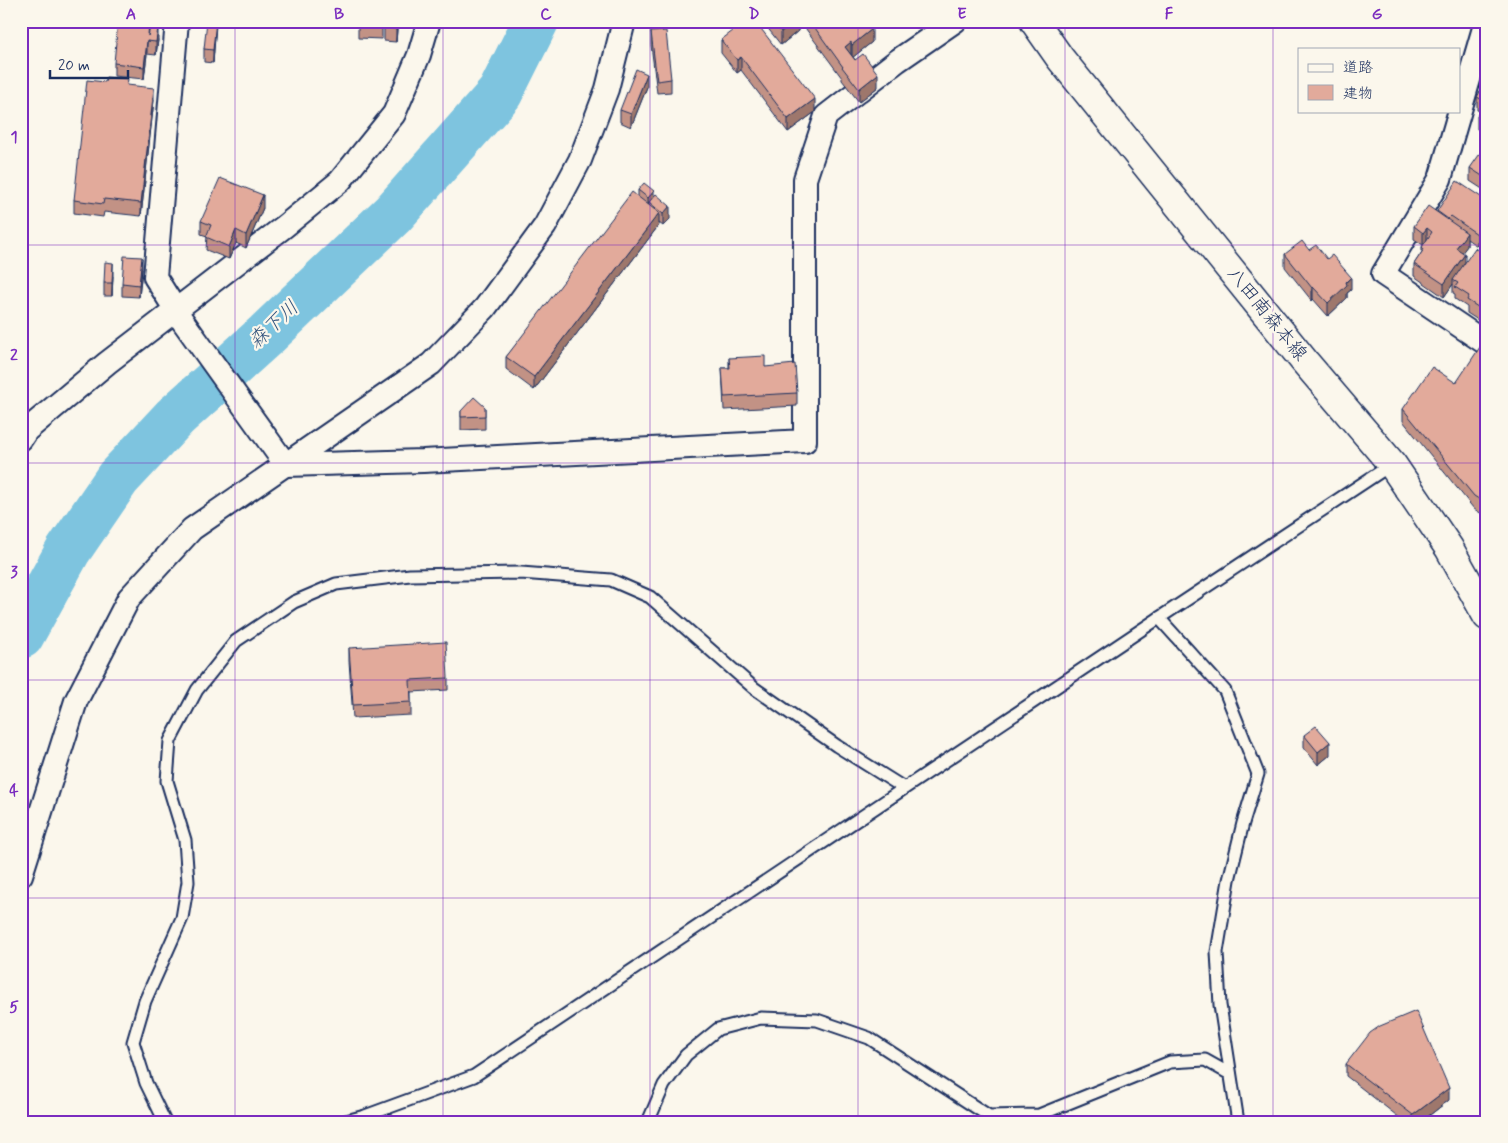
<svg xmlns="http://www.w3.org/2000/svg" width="1508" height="1143" font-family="Mynerve,'Klee One',sans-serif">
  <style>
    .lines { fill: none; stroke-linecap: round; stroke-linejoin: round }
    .river { stroke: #7ec4df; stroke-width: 46 }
    .service-casing { stroke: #1b2f5e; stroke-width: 15 }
    .minor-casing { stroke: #1b2f5e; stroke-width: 26 }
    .secondary-casing { stroke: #1b2f5e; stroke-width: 31 }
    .service { stroke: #fbf7ec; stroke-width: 11 }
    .minor { stroke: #fbf7ec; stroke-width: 22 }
    .secondary { stroke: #fbf7ec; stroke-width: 28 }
    .wall { fill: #c29285; stroke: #1b2f5e }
    .shaded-wall { fill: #9e776c; stroke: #1b2f5e }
    .building { fill: #e2aa9b; stroke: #1b2f5e }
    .grid { fill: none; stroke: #7b2cbf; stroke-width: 1; stroke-opacity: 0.55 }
    .labels { text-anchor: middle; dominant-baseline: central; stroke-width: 4.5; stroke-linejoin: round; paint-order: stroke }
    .street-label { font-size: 19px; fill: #1b2f5e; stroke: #fbf7ec }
    .water-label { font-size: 20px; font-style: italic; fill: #34547e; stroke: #fbf7ec }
    .neatline { fill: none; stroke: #7b2cbf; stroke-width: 2 }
    .grid-label { font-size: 16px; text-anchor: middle; font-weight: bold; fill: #7b2cbf }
  </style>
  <rect width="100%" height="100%" fill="#fbf7ec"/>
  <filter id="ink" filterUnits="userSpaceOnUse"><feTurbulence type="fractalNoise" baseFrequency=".02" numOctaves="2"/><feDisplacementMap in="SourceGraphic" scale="10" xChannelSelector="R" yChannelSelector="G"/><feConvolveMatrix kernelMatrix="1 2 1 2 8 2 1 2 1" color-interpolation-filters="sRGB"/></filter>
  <g filter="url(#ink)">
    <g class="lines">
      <polyline class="river" points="21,636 68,551 118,478 175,417 267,334 393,214 500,93 536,21"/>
      <g class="service-casing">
        <g id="service">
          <polyline points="1159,618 1225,691 1258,774 1243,823 1229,880 1217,952 1220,1005 1238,1122"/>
          <polyline points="165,1122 146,1083 133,1042 145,1001 182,918 188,882 185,840 167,781 170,741 197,690 236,641 294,602 336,584 410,575 521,573 611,580 650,597 754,688 837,746 904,788"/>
          <polyline points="342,1122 365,1116 474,1076 1159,618 1392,464"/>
          <polyline points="648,1122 664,1085 686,1055 718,1029 761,1018 817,1020 869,1038 989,1116 1039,1115 1170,1062 1205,1060 1230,1074"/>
        </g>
      </g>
      <g class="minor-casing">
        <g id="minor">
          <polyline points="177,21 155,277 182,320 286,465 423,461 805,441 805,179 826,116 897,61 955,21"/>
          <polyline points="1486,21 1440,179 1383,274 1487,344"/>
          <polyline points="21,439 27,430 107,363 285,226 340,181 394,114 419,55 429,21"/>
          <polyline points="21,875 76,701 129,598 192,529 431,364 485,308 545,226 580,160 607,89 624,21"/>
        </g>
      </g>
      <g class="secondary-casing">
        <polyline id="secondary" points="1034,21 1060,58 1305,362 1392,464 1449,548 1487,616"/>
      </g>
      <use href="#service" class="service"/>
      <use href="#minor" class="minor"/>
      <use href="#secondary" class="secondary"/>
    </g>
    <g class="wall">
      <polygon points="150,21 150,27 158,40 156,55 147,54 144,79 114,76 114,63"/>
      <polygon points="216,21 213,63 204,62 204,49"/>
      <polygon points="358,21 382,21 382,39 358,38"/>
      <polygon points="397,21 397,30 396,42 384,41 384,28"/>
      <polygon points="766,21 798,21 798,31 781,45 766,26"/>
      <polygon points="800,21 866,21 872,42 853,57 878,87 859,102 842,80 842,78"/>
      <polygon points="651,32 671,79 671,92 657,93 651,45"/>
      <polygon points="721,40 815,112 788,132 741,70 737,73 721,53"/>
      <polygon points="128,85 154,100 141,216 104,212 103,217 74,213 74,200"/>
      <polygon points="1487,86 1487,134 1477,129 1477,116 1480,111 1477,110 1477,97"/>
      <polygon points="647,87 631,127 620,122 620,110"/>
      <polygon points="1487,150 1487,192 1470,181 1470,168"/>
      <polygon points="638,190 654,197 670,219 663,226 659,223 659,225 534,390 506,369 506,357 638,197"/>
      <polygon points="1487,201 1477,246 1467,239 1467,246 1462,252 1465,263 1480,252 1483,247 1483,241 1487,236 1487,313 1481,322 1467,313 1467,307 1455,299 1455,294 1453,293 1453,284 1444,297 1414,276 1414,264 1422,252 1422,247 1423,245 1414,239 1414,226 1437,212 1437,211"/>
      <polygon points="263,208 246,248 236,243 229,259 206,250 207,236 201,234 201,221"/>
      <polygon points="1309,250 1351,290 1347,293 1347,298 1328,316 1313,299 1312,301 1285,267 1285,254"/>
      <polygon points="142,269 139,297 122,296 122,283"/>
      <polygon points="113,276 112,296 104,296 104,283"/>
      <polygon points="1487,347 1487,517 1474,509 1403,421 1403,409 1456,383"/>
      <polygon points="729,358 765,367 797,393 797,406 724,410 722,368 729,368"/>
      <polygon points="485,407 485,429 461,430 461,411"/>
      <polygon points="349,648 448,678 448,690 411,692 411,715 353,718 349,661"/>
      <polygon points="1304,735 1330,755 1318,765 1304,748"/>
      <polygon points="1346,1064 1449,1100 1421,1122 1405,1122 1346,1076"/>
    </g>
    <g class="shaded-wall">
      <polygon points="216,21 216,25 213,63 213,50"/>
      <polygon points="397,21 397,30 396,42 396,29"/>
      <polygon points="794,21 798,21 798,31 781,45 781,32"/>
      <polygon points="158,28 158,40 156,55 156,42"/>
      <polygon points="872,29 872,42 852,58 852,45"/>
      <polygon points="147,41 147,54 144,79 144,67"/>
      <polygon points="851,42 851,55 845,47"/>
      <polygon points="741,57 741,70 737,73 737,60"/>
      <polygon points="647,74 647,87 631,127 631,114"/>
      <polygon points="878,74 878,87 859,102 859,89"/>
      <polygon points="154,88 154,100 141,216 141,203"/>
      <polygon points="815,99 815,112 788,132 788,119"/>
      <polygon points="654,191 654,203 649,202 649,209 648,210 648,198"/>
      <polygon points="263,195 263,208 246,248 246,235"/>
      <polygon points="670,206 670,219 663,226 663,214"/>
      <polygon points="659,213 659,225 534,390 534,377"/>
      <polygon points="1487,220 1487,233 1477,246 1477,234"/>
      <polygon points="1427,228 1427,241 1423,245 1423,233"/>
      <polygon points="236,230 236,243 229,259 229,247"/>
      <polygon points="1467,233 1467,246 1456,261 1456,248"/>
      <polygon points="1465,254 1465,267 1453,280 1453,284 1444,297 1444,284"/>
      <polygon points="142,257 142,269 139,297 139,285"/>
      <polygon points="113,263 113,276 112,296 112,283"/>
      <polygon points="1351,277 1351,290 1347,293 1347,298 1328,316 1328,303"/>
      <polygon points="1313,287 1313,299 1312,301 1312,288"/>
      <polygon points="1487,300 1487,313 1481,322 1481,309"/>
      <polygon points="1330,742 1330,755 1318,765 1318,752"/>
      <polygon points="1449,1088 1449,1100 1421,1122 1413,1122 1413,1115"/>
    </g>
    <g class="building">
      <polygon points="118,21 149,21 148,36 150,27 158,28 156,42 147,41 144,67 114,63"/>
      <polygon points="207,21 216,21 213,50 204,49"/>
      <polygon points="358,21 382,21 382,27 358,25"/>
      <polygon points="385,21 397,21 396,29 384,28"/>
      <polygon points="746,21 755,21 815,99 788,119 741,57 737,60 721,40"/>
      <polygon points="772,21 794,21 781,32"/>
      <polygon points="810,21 866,21 872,29 852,45 851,42 845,47 855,60 863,54 878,74 859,89 842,67 843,67"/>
      <polygon points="666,31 671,79 657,81 651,32"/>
      <polygon points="636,69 647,74 631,114 620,110"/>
      <polygon points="106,77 128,79 127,85 154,88 141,203 104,199 103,204 74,200 87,80 105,82"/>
      <polygon points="1484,85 1487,86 1487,122 1477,116 1485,101 1477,97"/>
      <polygon points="1484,148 1487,150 1487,179 1470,168"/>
      <polygon points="220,178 263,195 246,235 236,230 229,247 206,237 211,225 201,221"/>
      <polygon points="1457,181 1487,201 1487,220 1477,234 1451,216 1448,219 1437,211"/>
      <polygon points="644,183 654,191 648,198 638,190"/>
      <polygon points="632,192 659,213 534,377 506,357"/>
      <polygon points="656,194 670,206 663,214 649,202"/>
      <polygon points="1428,206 1467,233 1456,248 1465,254 1444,284 1414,264 1424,249 1422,247 1432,232 1427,228 1423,233 1414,226"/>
      <polygon points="1487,236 1487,244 1483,241"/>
      <polygon points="1302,241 1309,250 1316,245 1327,259 1332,255 1351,277 1346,282 1347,285 1328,303 1313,287 1312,288 1285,254"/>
      <polygon points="1483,247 1487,250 1487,300 1481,309 1467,300 1469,296 1455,287 1458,283 1453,280 1475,248 1480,252"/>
      <polygon points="124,256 142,257 139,285 122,283"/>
      <polygon points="105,262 113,263 112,283 104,283"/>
      <polygon points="1482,344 1487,347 1487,504 1474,496 1403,409 1432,367 1456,383"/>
      <polygon points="765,356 765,367 795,364 797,393 724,397 722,368 730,368 729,358"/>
      <polygon points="474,397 485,407 485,416 461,417 461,411"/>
      <polygon points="446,642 448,678 410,680 411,702 353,705 349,648"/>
      <polygon points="1316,726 1330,742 1318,752 1304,735"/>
      <polygon points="1416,1011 1449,1088 1413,1115 1346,1064 1370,1033 1380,1026"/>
    </g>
  </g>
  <path class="grid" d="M235,21V1122M443,21V1122M650,21V1122M858,21V1122M1065,21V1122M1273,21V1122M21,245H1487M21,463H1487M21,680H1487M21,898H1487"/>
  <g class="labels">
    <g class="street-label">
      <text transform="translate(1267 314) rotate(51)">八田南森本線</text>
    </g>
    <g class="water-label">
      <text transform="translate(274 325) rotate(-43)">森下川</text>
    </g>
  </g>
  <rect width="1508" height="1143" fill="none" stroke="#fbf7ec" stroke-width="55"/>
  <rect x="1298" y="48" width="162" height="65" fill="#fbf7ec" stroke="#a1a7b3"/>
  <rect x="1308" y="64" width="25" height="8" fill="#fbf7ec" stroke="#a1a7b3"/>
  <text x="1343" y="72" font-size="15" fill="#1b2f5e">道路</text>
  <rect x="1308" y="85" width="25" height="15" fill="#e2aa9b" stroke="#a1a7b3"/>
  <text x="1343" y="98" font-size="15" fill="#1b2f5e">建物</text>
  <path d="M50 70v8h78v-8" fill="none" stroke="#1b2f5e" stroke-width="2.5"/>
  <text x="58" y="70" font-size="15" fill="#1b2f5e" stroke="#fbf7ec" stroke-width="4" paint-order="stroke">20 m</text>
  <rect x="28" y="28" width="1452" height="1088" class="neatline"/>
  <g class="grid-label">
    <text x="131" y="19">A</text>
    <text x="339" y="19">B</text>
    <text x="546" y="19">C</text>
    <text x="754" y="19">D</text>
    <text x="962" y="19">E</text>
    <text x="1169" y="19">F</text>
    <text x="1377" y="19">G</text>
    <text x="14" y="142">1</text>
    <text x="14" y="360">2</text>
    <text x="14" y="577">3</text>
    <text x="14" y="795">4</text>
    <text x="14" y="1012">5</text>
  </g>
</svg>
